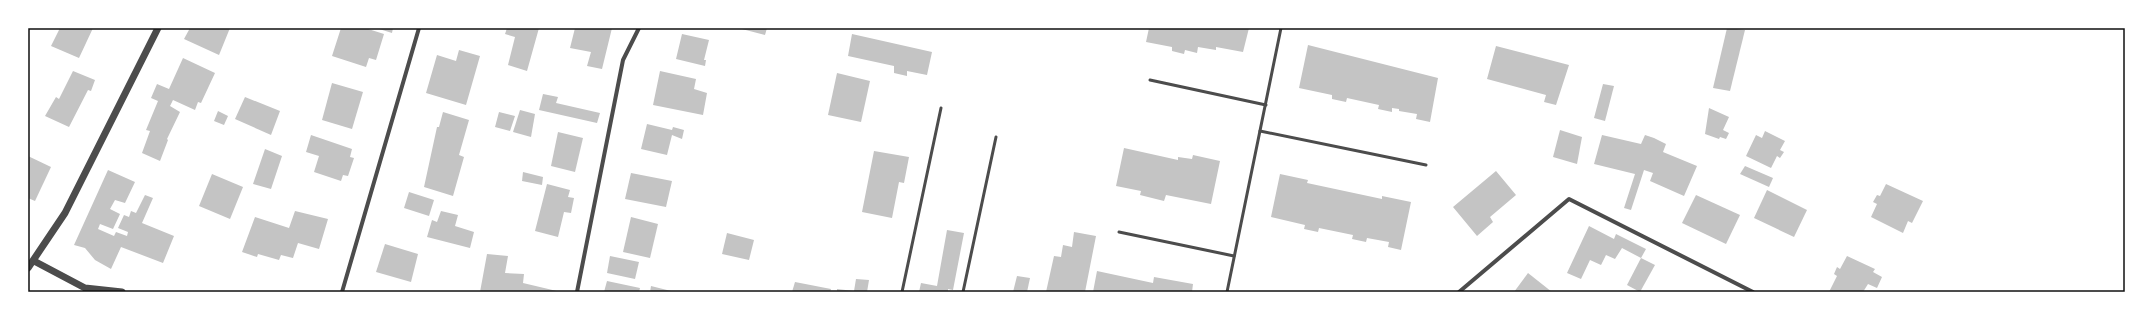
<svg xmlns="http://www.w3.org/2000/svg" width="2153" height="320" font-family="'Work Sans',sans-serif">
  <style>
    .building { fill: #c4c4c4 }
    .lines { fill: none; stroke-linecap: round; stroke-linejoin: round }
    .service { stroke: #4c4c4c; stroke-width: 3 }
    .minor { stroke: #4c4c4c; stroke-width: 4 }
    .tertiary { stroke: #4c4c4c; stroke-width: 7 }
    .neatline { fill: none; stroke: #111; stroke-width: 1.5 }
  </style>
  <rect width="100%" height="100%" fill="#fff"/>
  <g class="building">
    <polygon points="60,28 93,28 79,58 51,46"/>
    <polygon points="190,28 230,28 219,55 184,39"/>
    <polygon points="341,28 365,28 384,34 376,60 369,58 366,67 332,56"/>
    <polygon points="376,28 393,28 392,33"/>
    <polygon points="507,28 539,28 527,71 508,65 515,37 505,34"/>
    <polygon points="575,28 612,28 602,69 587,66 591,52 570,48"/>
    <polygon points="738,28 767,28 765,35"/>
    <polygon points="1149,28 1249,28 1243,52 1216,47 1216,50 1198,47 1197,53 1185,50 1184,54 1172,51 1172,47 1146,42"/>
    <polygon points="1727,28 1745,30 1730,91 1713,88"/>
    <polygon points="682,34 709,40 704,60 706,60 705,66 676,59"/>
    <polygon points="852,34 932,52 927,75 907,71 907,76 894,73 894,66 848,56"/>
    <polygon points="1308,45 1438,78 1430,122 1416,119 1417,114 1399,111 1399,109 1392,108 1392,112 1378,109 1379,105 1347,98 1346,102 1332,99 1332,95 1299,88"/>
    <polygon points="1496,46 1569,65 1556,105 1544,102 1546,95 1487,79"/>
    <polygon points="459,50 480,56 466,105 426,93 437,55 456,61"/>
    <polygon points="183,58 215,73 201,103 198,102 195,110 173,100 170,106 180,112 167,139 168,140 160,161 142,153 150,131 146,130 158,101 151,98 157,84 169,89"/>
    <polygon points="73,71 95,80 91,91 88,90 69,127 45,116 56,97 59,99"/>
    <polygon points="660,71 696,79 694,89 707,93 703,115 653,105"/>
    <polygon points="837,73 870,81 861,122 828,115"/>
    <polygon points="332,83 363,92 352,129 322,120"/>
    <polygon points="1603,84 1614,86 1605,121 1594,118"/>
    <polygon points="543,94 558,97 556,103 600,113 597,123 539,110"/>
    <polygon points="245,97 280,111 271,135 235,119"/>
    <polygon points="1709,108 1729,117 1723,130 1729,133 1726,139 1720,137 1719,139 1705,134"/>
    <polygon points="520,110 535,114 531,137 513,132"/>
    <polygon points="218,111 228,116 224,125 214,121"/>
    <polygon points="443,112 469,120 459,155 464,157 453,196 424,187 437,127 439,127"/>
    <polygon points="499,112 515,116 510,131 495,127"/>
    <polygon points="647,124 672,130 673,127 684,130 682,139 672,135 667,155 641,149"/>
    <polygon points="1560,130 1582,137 1577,164 1553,157"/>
    <polygon points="1765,131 1785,141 1780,150 1784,152 1780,158 1777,156 1771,168 1746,156 1756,135 1762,138"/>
    <polygon points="558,132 583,138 575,172 551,166"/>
    <polygon points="311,135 352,149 350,157 354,158 348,176 343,175 341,181 314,172 319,156 306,152"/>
    <polygon points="1602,135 1641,144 1645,135 1654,138 1666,144 1663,152 1697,166 1684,196 1650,181 1653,173 1644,170 1631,210 1624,208 1635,174 1594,164"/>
    <polygon points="1124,148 1178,160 1178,157 1192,159 1193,155 1220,161 1211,204 1166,195 1164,201 1140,195 1141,191 1116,186"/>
    <polygon points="265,149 282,156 271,189 253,184"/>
    <polygon points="874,151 909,157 904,183 899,182 892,218 862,212"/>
    <polygon points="28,156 51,167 35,201 28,198"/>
    <polygon points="1745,166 1773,178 1769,187 1740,174"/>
    <polygon points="108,170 135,182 125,203 115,200 110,209 120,214 113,229 100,224 98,229 114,236 116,232 127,236 128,232 118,228 124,215 129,217 131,211 136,213 145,195 153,198 142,223 174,236 163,263 121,247 111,269 95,260 85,248 74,245"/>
    <polygon points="1496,171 1516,195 1490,217 1493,222 1477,236 1453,207"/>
    <polygon points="523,172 543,177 542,185 522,181"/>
    <polygon points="631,173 672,181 666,207 625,199"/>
    <polygon points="212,174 243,187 230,219 199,206"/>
    <polygon points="1280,174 1308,180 1307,183 1382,199 1382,196 1411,202 1401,250 1388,247 1389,242 1367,238 1366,242 1352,239 1353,235 1319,228 1318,232 1304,229 1305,225 1271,217"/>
    <polygon points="547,184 570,190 568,197 574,198 571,213 564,212 558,237 535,231"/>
    <polygon points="1886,184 1923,201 1912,223 1908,221 1903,233 1871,217 1877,204 1873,202 1877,195 1880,196"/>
    <polygon points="1767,190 1807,210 1794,237 1754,218"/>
    <polygon points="409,192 434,200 429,216 404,208"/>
    <polygon points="1696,195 1740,215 1726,244 1682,223"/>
    <polygon points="295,211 328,219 319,249 298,243 293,258 281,255 279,260 258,254 257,257 242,252 255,217 289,228"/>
    <polygon points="441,211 458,215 455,226 474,232 470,248 427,237 432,220 437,222"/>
    <polygon points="631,217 658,224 650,258 623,252"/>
    <polygon points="1589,226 1614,239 1616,234 1646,249 1641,258 1622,248 1615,259 1606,255 1601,265 1590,260 1581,279 1567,273"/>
    <polygon points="947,230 964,233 953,290 948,289 948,292 919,292 921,283 937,286"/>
    <polygon points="1074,232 1096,236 1085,292 1046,292 1054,256 1061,257 1063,245 1072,247"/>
    <polygon points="727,233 754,240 749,260 722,254"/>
    <polygon points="385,244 418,254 411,282 376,272"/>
    <polygon points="487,254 508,256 505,273 524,274 523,283 561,292 480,292"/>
    <polygon points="610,256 639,262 635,279 607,273"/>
    <polygon points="1847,256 1875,269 1873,272 1882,277 1877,288 1868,284 1863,292 1829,292 1837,276 1834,274 1837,267 1840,269"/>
    <polygon points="1641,258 1655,265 1640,292 1627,285"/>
    <polygon points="1097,271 1153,283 1154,277 1193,284 1192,292 1093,292"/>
    <polygon points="1528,273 1552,292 1514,292"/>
    <polygon points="1017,276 1030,278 1027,292 1013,292"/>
    <polygon points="856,279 869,280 867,292 837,292 837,289 854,291"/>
    <polygon points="607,281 640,288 639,292 604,292"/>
    <polygon points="795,282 831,289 830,292 792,292"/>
    <polygon points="651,286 671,291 671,292 650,292"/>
  </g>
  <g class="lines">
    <g class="service">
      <polyline points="1150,80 1266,105"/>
      <polyline points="1260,131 1426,165"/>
      <polyline points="1119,232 1234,256"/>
      <polyline points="902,292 941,108"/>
      <polyline points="963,292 996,137"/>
      <polyline points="1227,292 1281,28"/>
    </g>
    <g class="minor">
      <polyline points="342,292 419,28"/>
      <polyline points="577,292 623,60 639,28"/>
      <polyline points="1459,292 1569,199 1753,292"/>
    </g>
    <g class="tertiary">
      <polyline points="34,261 85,288 122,292"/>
      <polyline points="28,268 65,213 158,28"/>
    </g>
  </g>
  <rect width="2153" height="320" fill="none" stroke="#ffffff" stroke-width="58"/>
  <rect x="29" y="29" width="2095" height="262" class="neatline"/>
</svg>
